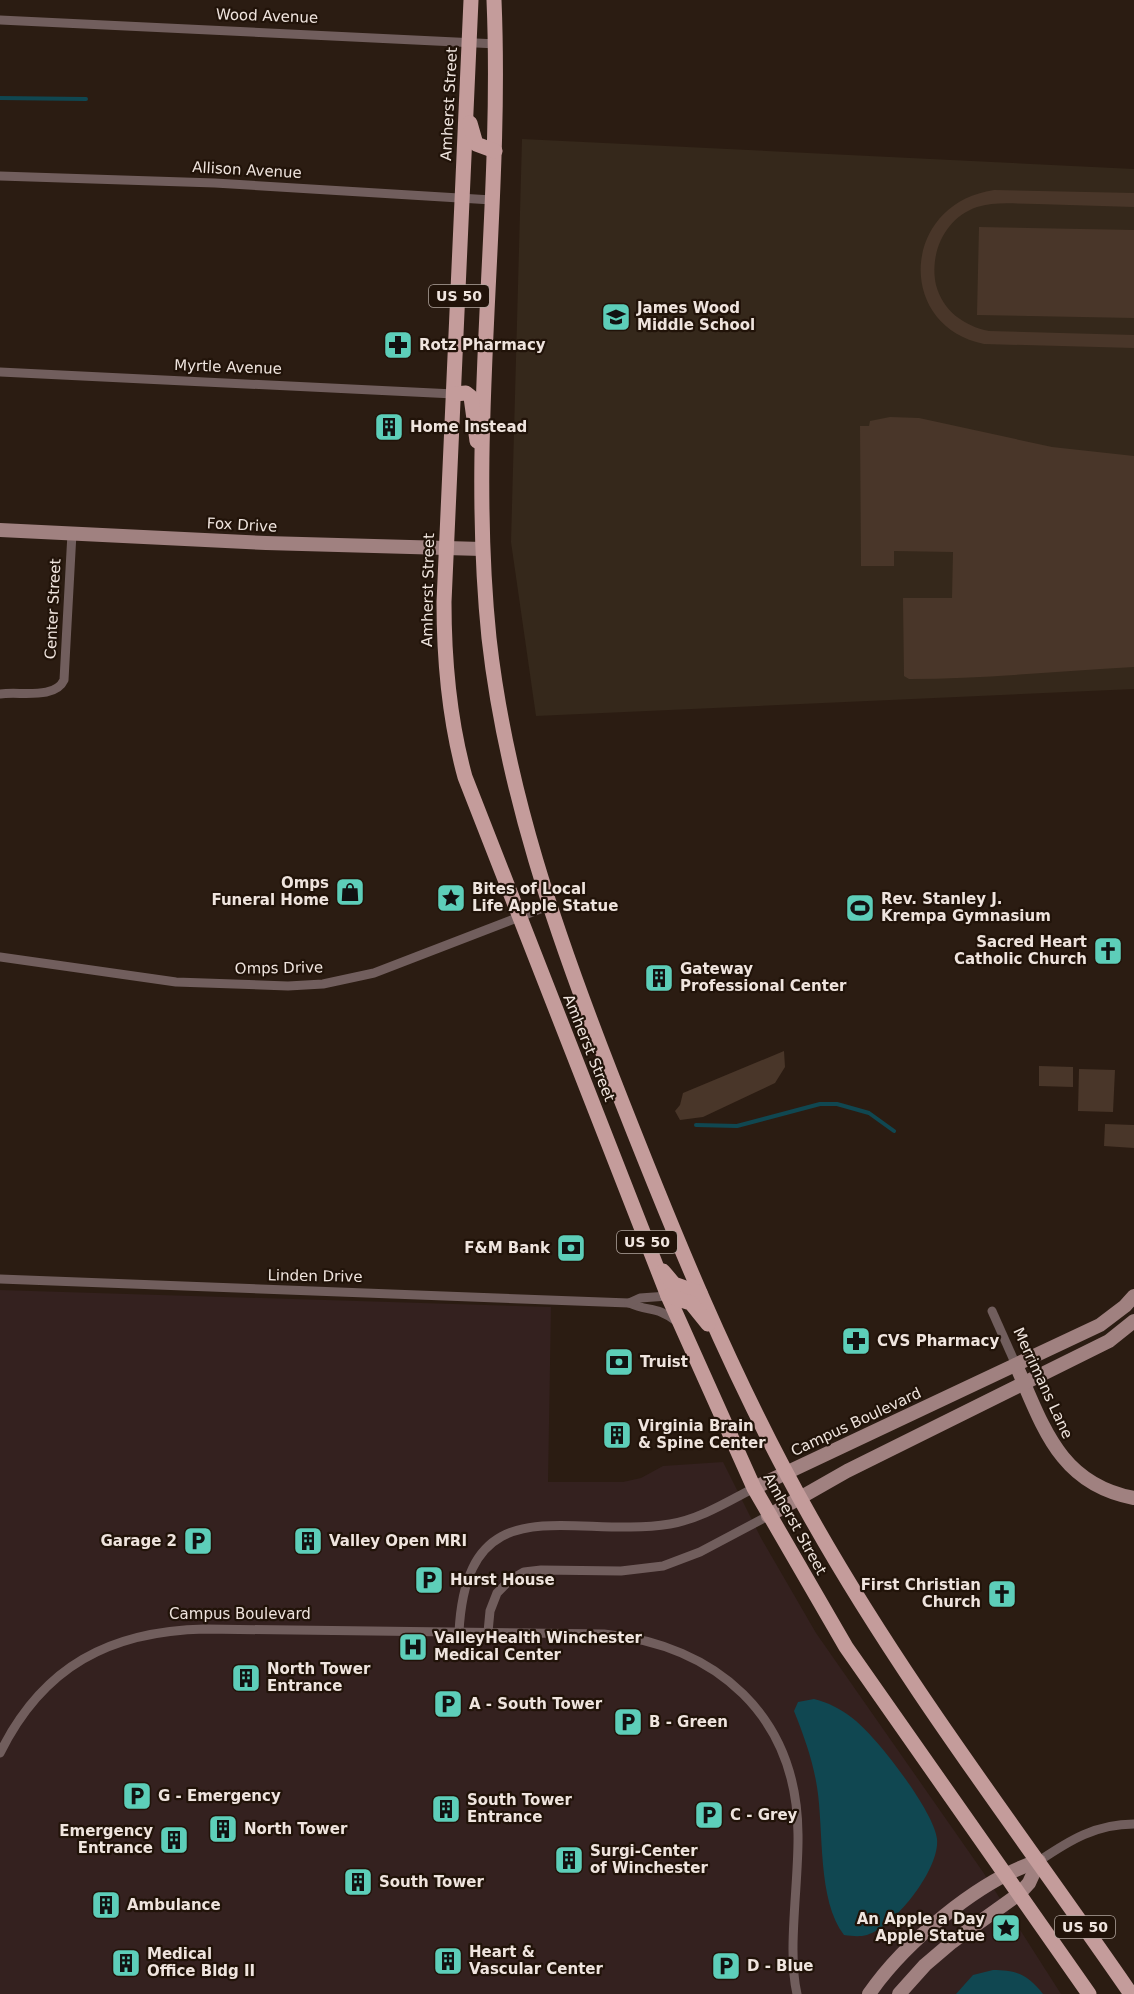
<svg xmlns="http://www.w3.org/2000/svg" width="1134" height="1994" font-family="'DejaVu Sans',sans-serif">
  <style>
    .education { fill: #35281b }
    .medical { fill: #34211f }
    .green { fill: #493629 }
    .water { fill: #104751 }
    .lines { fill: none; stroke-linecap: round; stroke-linejoin: round }
    .stream { stroke: #104751; stroke-width: 4 }
    .street { stroke: #715e5d; stroke-width: 9 }
    .secondary { stroke: #a08180; stroke-width: 14 }
    .primary { stroke: #c49c9b; stroke-width: 15 }
    .labels { text-anchor: middle; dominant-baseline: central; stroke-width: 4.5; stroke-linejoin: round; paint-order: stroke }
    .shield { fill: #211309; stroke: #b1a59e; stroke-width: 1.5 }
    .shield-label { font-size: 14px; font-weight: bold; fill: #efe4de }
    .street-label { font-size: 15px; fill: #efe4de; stroke: #211309 }
    .poi-label { font-size: 15px; font-weight: bold; fill: #efe4de; stroke: #211309; text-anchor: start }
  </style>
  <rect width="100%" height="100%" fill="#2b1c12"/>
  <polygon class="education" points="522,139 1134,169 1134,689 536,716 511,542"/>
  <polygon class="medical" points="0,1290 551,1307 548,1482 623,1482 641,1478 663,1466 723,1462 761,1538 816,1633 983,1872 1061,1994 0,1994"/>
  <g class="green">
    <path d="M994,190L1134,193V207C1102,206 1069,205 1037,204C1017,204 996,201 977,207C945,218 929,253 936,285C943,311 964,326 989,331L1134,335V348L984,344C896,327 900,204 994,190Z"/>
    <polygon points="979,227 1134,230 1134,318 977,315"/>
    <path d="M890,417L919,418L1052,447L1134,456V667C1059,671 984,679 909,679L904,676L903,598H952L953,552L894,551V566H861L860,426H869L870,421Z"/>
    <polygon points="784,1051 785,1067 775,1083 703,1117 680,1120 675,1111 680,1105 683,1093"/>
    <polygon points="1039,1066 1073,1067 1073,1087 1039,1086"/>
    <polygon points="1079,1069 1115,1070 1113,1112 1078,1111"/>
    <polygon points="1105,1124 1134,1125 1134,1148 1104,1146"/>
  </g>
  <g class="water">
    <path d="M814,1699C829,1703 839,1708 851,1717C875,1734 934,1811 937,1839C940,1869 895,1926 867,1935C859,1937 852,1936 844,1935C817,1900 824,1830 817,1787C813,1761 804,1736 794,1711L798,1702Z"/>
    <path d="M993,1970C1017,1970 1028,1975 1043,1994H956L973,1975Z"/>
  </g>
  <g class="lines">
    <g class="stream">
      <polyline points="0,98 86,99"/>
      <polyline points="696,1125 737,1126 820,1104 837,1104 869,1113 894,1131"/>
    </g>
    <g class="street">
      <polyline points="0,20 497,44"/>
      <polyline points="0,176 215,183 492,200"/>
      <polyline points="0,372 454,394"/>
      <path d="M0,694C19,691 55,700 64,680L72,533"/>
      <polyline points="0,957 176,982 288,986 323,984 374,973 548,906"/>
      <path d="M0,1279L629,1303C649,1312 657,1306 676,1321"/>
      <polyline points="629,1303 640,1298 668,1296"/>
      <polyline points="992,1311 1016,1365"/>
      <path d="M459,1632C467,1481 571,1540 670,1524C700,1519 727,1502 754,1488"/>
      <polyline points="488,1632 490,1611 497,1593 510,1580 524,1572 541,1570 621,1571 663,1566 700,1552 768,1516"/>
      <path d="M0,1753C43,1666 110,1631 205,1629L604,1634C717,1645 797,1716 798,1834C799,1881 787,1951 797,1994"/>
      <path d="M1039,1861C1070,1840 1096,1824 1134,1824"/>
    </g>
    <g class="secondary">
      <polyline points="0,530 266,543 482,549"/>
      <path d="M1016,1365C1043,1426 1059,1484 1134,1498"/>
      <polyline points="754,1488 1100,1325 1125,1306 1134,1296"/>
      <polyline points="768,1516 847,1471 1109,1341 1134,1321"/>
      <path d="M869,1994C904,1943 980,1879 1039,1861"/>
      <polyline points="899,1994 925,1965 952,1942 1019,1894 1029,1883 1039,1861"/>
    </g>
    <g class="primary">
      <path d="M471,0L444,602C444,662 449,719 465,777L668,1296L754,1488L846,1647L1089,1994"/>
      <path d="M494,0C503,213 467,425 489,638C506,790 556,933 611,1074C670,1225 731,1377 811,1518C905,1685 1023,1837 1131,1994"/>
      <polyline points="470,123 476,144 495,151"/>
      <polyline points="454,394 466,393 471,397 477,441"/>
      <polyline points="663,1271 674,1284 700,1293"/>
      <polyline points="668,1296 691,1303 708,1324"/>
    </g>
  </g>
  <defs>
    <g id="school-square" transform="scale(1.5)"><rect x="-9" y="-9" width="18" height="18" rx="4" fill="#5dceb9" stroke="#211309"/><path d="M0-5L7-2L0 1L-7-2ZM-4 1L0 2.5L4 1V4Q0 6-4 4Z" fill="#111"/></g>
    <g id="pharmacy-square" transform="scale(1.5)"><rect x="-9" y="-9" width="18" height="18" rx="4" fill="#5dceb9" stroke="#211309"/><path d="M-2-6h4v4h4v4h-4v4h-4v-4h-4v-4h4Z" fill="#111"/></g>
    <g id="building-square" transform="scale(1.5)"><rect x="-9" y="-9" width="18" height="18" rx="4" fill="#5dceb9" stroke="#211309"/><path d="M-4-6H4V6H1V3H-1V6H-4ZM-2.5-4.3h1.7v1.8h-1.7ZM.8-4.3h1.7v1.8H.8ZM-2.5-1h1.7V.8h-1.7ZM.8-1h1.7V.8H.8Z" fill="#111"/></g>
    <g id="shop-square" transform="scale(1.5)"><rect x="-9" y="-9" width="18" height="18" rx="4" fill="#5dceb9" stroke="#211309"/><path d="M-5-2.5h2.3a2.7 3.5 0 0 1 5.4 0H5L5.5 6h-11ZM-1.5-2.5h3a1.5 2.3 0 0 0-3 0Z" fill="#111"/></g>
    <g id="sight-square" transform="scale(1.5)"><rect x="-9" y="-9" width="18" height="18" rx="4" fill="#5dceb9" stroke="#211309"/><path d="M0-6L1.8-2.2L6-1.7L2.9 1.2L3.7 5.4L0 3.3L-3.7 5.4L-2.9 1.2L-6-1.7L-1.8-2.2Z" fill="#111"/></g>
    <g id="stadium-square" transform="scale(1.5)"><rect x="-9" y="-9" width="18" height="18" rx="4" fill="#5dceb9" stroke="#211309"/><path d="M0-5a6.5 5 0 1 0 0 10a6.5 5 0 1 0 0-10ZM-3.5-1.8h7v3.6h-7Z" fill="#111"/></g>
    <g id="church-square" transform="scale(1.5)"><rect x="-9" y="-9" width="18" height="18" rx="4" fill="#5dceb9" stroke="#211309"/><path d="M-1.2-6h2.4v3.5h3.3v2.4h-3.3V6h-2.4V-.1h-3.3v-2.4h3.3Z" fill="#111"/></g>
    <g id="bank-square" transform="scale(1.5)"><rect x="-9" y="-9" width="18" height="18" rx="4" fill="#5dceb9" stroke="#211309"/><path d="M-6-4H6V4H-6ZM0-2.3a2.3 2.3 0 1 0 0 4.6a2.3 2.3 0 1 0 0-4.6Z" fill="#111"/></g>
    <g id="parking-square" transform="scale(1.5)"><rect x="-9" y="-9" width="18" height="18" rx="4" fill="#5dceb9" stroke="#211309"/><path d="M-3.5-5.5H1a3.5 3.5 0 0 1 0 7H-1V5.5H-3.5ZM-1-3.4V-.6H.8a1.4 1.4 0 0 0 0-2.8Z" fill="#111"/></g>
    <g id="hospital-square" transform="scale(1.5)"><rect x="-9" y="-9" width="18" height="18" rx="4" fill="#5dceb9" stroke="#211309"/><path d="M-5-5h3v3.5h4V-5h3V5h-3V1.5h-4V5h-3Z" fill="#111"/></g>
  </defs>
  <g fill-rule="evenodd">
    <use href="#school-square" x="616" y="317"/>
    <use href="#pharmacy-square" x="398" y="345"/>
    <use href="#building-square" x="389" y="427"/>
    <use href="#shop-square" x="350" y="892"/>
    <use href="#sight-square" x="451" y="898"/>
    <use href="#stadium-square" x="860" y="908"/>
    <use href="#church-square" x="1108" y="951"/>
    <use href="#building-square" x="659" y="978"/>
    <use href="#bank-square" x="571" y="1248"/>
    <use href="#pharmacy-square" x="856" y="1341"/>
    <use href="#bank-square" x="619" y="1362"/>
    <use href="#building-square" x="617" y="1435"/>
    <use href="#parking-square" x="198" y="1541"/>
    <use href="#building-square" x="308" y="1541"/>
    <use href="#parking-square" x="429" y="1580"/>
    <use href="#church-square" x="1002" y="1594"/>
    <use href="#hospital-square" x="413" y="1647"/>
    <use href="#building-square" x="246" y="1678"/>
    <use href="#parking-square" x="448" y="1704"/>
    <use href="#parking-square" x="628" y="1722"/>
    <use href="#parking-square" x="137" y="1796"/>
    <use href="#building-square" x="446" y="1809"/>
    <use href="#parking-square" x="709" y="1815"/>
    <use href="#building-square" x="223" y="1829"/>
    <use href="#building-square" x="174" y="1840"/>
    <use href="#building-square" x="569" y="1860"/>
    <use href="#building-square" x="358" y="1882"/>
    <use href="#building-square" x="106" y="1905"/>
    <use href="#sight-square" x="1006" y="1928"/>
    <use href="#building-square" x="448" y="1961"/>
    <use href="#building-square" x="126" y="1963"/>
    <use href="#parking-square" x="726" y="1966"/>
  </g>
  <g class="labels">
    <g class="shield">
      <rect x="429" y="285" width="60" height="22" rx="4.5"/>
      <rect x="617" y="1231" width="60" height="22" rx="4.5"/>
      <rect x="1055" y="1916" width="60" height="22" rx="4.5"/>
    </g>
    <g class="shield-label">
      <text x="459" y="296">US 50</text>
      <text x="647" y="1242">US 50</text>
      <text x="1085" y="1927">US 50</text>
    </g>
    <g class="street-label">
      <text transform="translate(267 16) rotate(2)">Wood Avenue</text>
      <text transform="translate(449 104) rotate(-87)">Amherst Street</text>
      <text transform="translate(247 170) rotate(3)">Allison Avenue</text>
      <text transform="translate(228 367) rotate(2)">Myrtle Avenue</text>
      <text transform="translate(242 525) rotate(3)">Fox Drive</text>
      <text transform="translate(428 590) rotate(-89)">Amherst Street</text>
      <text transform="translate(53 609) rotate(-87)">Center Street</text>
      <text transform="translate(279 968) rotate(-1)">Omps Drive</text>
      <text transform="translate(589 1048) rotate(68)">Amherst Street</text>
      <text transform="translate(315 1276) rotate(1)">Linden Drive</text>
      <text transform="translate(1043 1383) rotate(65)">Merrimans Lane</text>
      <text transform="translate(856 1422) rotate(-25)">Campus Boulevard</text>
      <text transform="translate(795 1524) rotate(61)">Amherst Street</text>
      <text x="240" y="1614">Campus Boulevard</text>
    </g>
    <g class="poi-label">
      <text x="637" y="308">James Wood<tspan x="637" dy="17">Middle School</tspan></text>
      <text x="419" y="345">Rotz Pharmacy</text>
      <text x="410" y="427">Home Instead</text>
      <text x="329" y="883" text-anchor="end">Omps<tspan x="329" dy="17">Funeral Home</tspan></text>
      <text x="472" y="889">Bites of Local<tspan x="472" dy="17">Life Apple Statue</tspan></text>
      <text x="881" y="899">Rev. Stanley J.<tspan x="881" dy="17">Krempa Gymnasium</tspan></text>
      <text x="1087" y="942" text-anchor="end">Sacred Heart<tspan x="1087" dy="17">Catholic Church</tspan></text>
      <text x="680" y="969">Gateway<tspan x="680" dy="17">Professional Center</tspan></text>
      <text x="550" y="1248" text-anchor="end">F&amp;M Bank</text>
      <text x="877" y="1341">CVS Pharmacy</text>
      <text x="640" y="1362">Truist</text>
      <text x="638" y="1426">Virginia Brain<tspan x="638" dy="17">&amp; Spine Center</tspan></text>
      <text x="177" y="1541" text-anchor="end">Garage 2</text>
      <text x="329" y="1541">Valley Open MRI</text>
      <text x="450" y="1580">Hurst House</text>
      <text x="981" y="1585" text-anchor="end">First Christian<tspan x="981" dy="17">Church</tspan></text>
      <text x="434" y="1638">ValleyHealth Winchester<tspan x="434" dy="17">Medical Center</tspan></text>
      <text x="267" y="1669">North Tower<tspan x="267" dy="17">Entrance</tspan></text>
      <text x="469" y="1704">A - South Tower</text>
      <text x="649" y="1722">B - Green</text>
      <text x="158" y="1796">G - Emergency</text>
      <text x="467" y="1800">South Tower<tspan x="467" dy="17">Entrance</tspan></text>
      <text x="730" y="1815">C - Grey</text>
      <text x="244" y="1829">North Tower</text>
      <text x="153" y="1831" text-anchor="end">Emergency<tspan x="153" dy="17">Entrance</tspan></text>
      <text x="590" y="1851">Surgi-Center<tspan x="590" dy="17">of Winchester</tspan></text>
      <text x="379" y="1882">South Tower</text>
      <text x="127" y="1905">Ambulance</text>
      <text x="985" y="1919" text-anchor="end">An Apple a Day<tspan x="985" dy="17">Apple Statue</tspan></text>
      <text x="469" y="1952">Heart &amp;<tspan x="469" dy="17">Vascular Center</tspan></text>
      <text x="147" y="1954">Medical<tspan x="147" dy="17">Office Bldg II</tspan></text>
      <text x="747" y="1966">D - Blue</text>
    </g>
  </g>
</svg>
